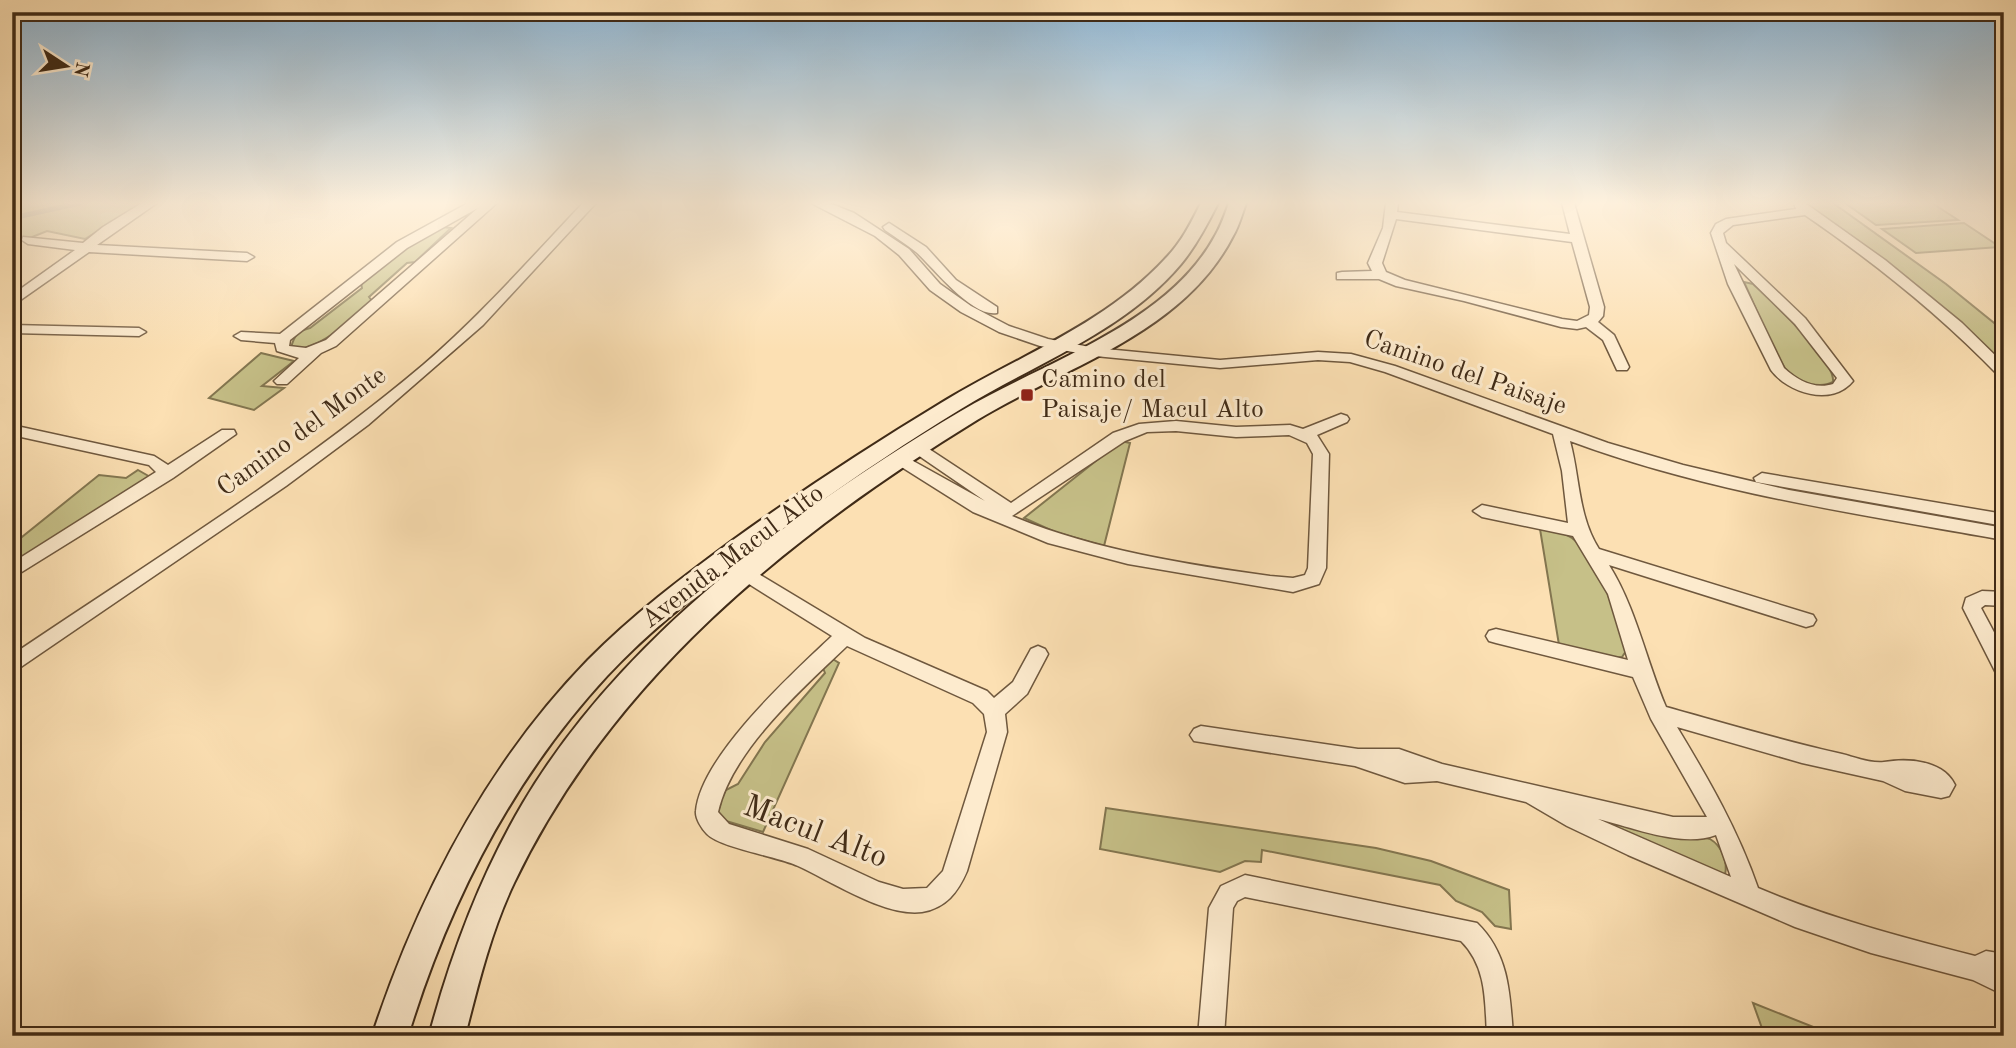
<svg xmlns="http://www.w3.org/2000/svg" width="2016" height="1048" font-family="'Old Standard TT',serif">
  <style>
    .green { fill: #c6c088; stroke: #837650; stroke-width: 2 }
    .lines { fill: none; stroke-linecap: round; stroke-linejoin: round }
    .stream { stroke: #7d8178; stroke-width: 5 }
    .street-casing { stroke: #6f583e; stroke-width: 3 }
    .secondary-casing { stroke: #402b17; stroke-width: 4 }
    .street { fill: #fdebce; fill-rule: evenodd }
    .secondary { fill: #fdebce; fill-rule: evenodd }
    .poi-dot { fill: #8f2418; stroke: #fdebce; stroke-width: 2.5 }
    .labels { text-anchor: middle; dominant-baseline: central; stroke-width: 6; stroke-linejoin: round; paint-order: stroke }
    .street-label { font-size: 26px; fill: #402b17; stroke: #fdebce }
    .poi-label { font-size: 26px; fill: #402b17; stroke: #fdebce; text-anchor: start }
    .near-street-label { font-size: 32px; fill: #402b17; stroke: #fdebce }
  </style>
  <rect width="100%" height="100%" fill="#fce0b3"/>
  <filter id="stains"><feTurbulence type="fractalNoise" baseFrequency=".00286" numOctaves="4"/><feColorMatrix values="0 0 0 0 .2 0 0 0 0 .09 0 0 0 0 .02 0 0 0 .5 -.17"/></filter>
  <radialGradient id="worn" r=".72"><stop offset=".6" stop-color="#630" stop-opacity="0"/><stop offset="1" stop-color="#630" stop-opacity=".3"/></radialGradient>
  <g class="green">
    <polygon points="12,203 143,203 85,239 47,231 12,245"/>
    <polygon points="1802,203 1833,203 1946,284 2004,331 2004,364 1931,297"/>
    <polygon points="1845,203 1932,203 1958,220 1876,225"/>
    <polygon points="1964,223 2000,247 1916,253 1882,229"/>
    <path d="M442,227L451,228L415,262L407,263L369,297L372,301C353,317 316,355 291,348C294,335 298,331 310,328L362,288L361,283L402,251Z"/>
    <path d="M1744,282L1753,284C1770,300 1836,360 1833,382C1820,389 1798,383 1788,372C1775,358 1754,303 1744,282Z"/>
    <polygon points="261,353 294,361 262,386 284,388 254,410 209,398"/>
    <polygon points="1121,441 1130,443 1104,546 1055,532 1024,518"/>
    <polygon points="138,470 152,478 12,564 12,545 99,475 126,478"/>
    <path d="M1540,529C1550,531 1563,531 1572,538C1600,559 1617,618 1626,651L1622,657L1616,658L1559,645Z"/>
    <polygon points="831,658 839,663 763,832 726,821 718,812 724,791 738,784 765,742 825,673 823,668"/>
    <polygon points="1106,808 1376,848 1431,861 1509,890 1511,929 1495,926 1482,912 1456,901 1440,885 1262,850 1261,862 1245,861 1220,872 1100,849"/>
    <path d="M1582,810L1710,839C1722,846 1728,862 1725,875L1652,849Z"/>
    <polygon points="1753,1003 1836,1036 1781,1036 1763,1031"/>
  </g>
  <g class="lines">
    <polyline class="stream" points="12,218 80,203"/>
    <g class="street-casing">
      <g id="street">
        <polygon points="142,203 157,203 97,245 247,253 254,257 247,261 89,252 12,306 12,295 75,250 28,244 22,240 23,237 83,243 103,227"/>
        <path d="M468,203H497L336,346L321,353L287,384H277L274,381L299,358L277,351L275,343L241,340L234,336L241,332L280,334L397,242ZM478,208L326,340L306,348L289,346L290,340L407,248Z"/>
        <path d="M583,203H596L483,325L368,425L286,486L12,673V655C151,561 295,473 423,365C480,316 531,258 583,203Z"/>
        <path d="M811,203H829L854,213L909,249L940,284L971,306L1009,326L1048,339L1095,348L1220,360L1318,352L1351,354L1395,366L1608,443L1683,465L1789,490L2004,528V540C1858,514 1710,493 1570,441C1580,478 1578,516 1599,549L1813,615L1816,620L1813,625L1806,627L1609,565C1636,608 1646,660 1666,707C1724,723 1783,741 1842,754C1854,757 1872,764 1884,762C1908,758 1943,760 1955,785L1949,796L1941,798L1905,791L1883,781L1802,763L1677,727C1709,780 1738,830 1758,888C1829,918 1901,937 1975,956L1986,951L2004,954V995L1973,980L1871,953L1795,927L1628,855L1567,826L1526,802L1437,781L1405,783L1355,766L1194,741L1190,735L1194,729L1201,726L1358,749H1399L1442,764L1673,817H1707L1651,719L1633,677L1496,643L1489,641L1486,636L1489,631L1496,629L1628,660L1608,594L1573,536L1482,517L1473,511L1482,505L1568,523L1562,471L1553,434L1385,372L1350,362L1318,360L1220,368L1095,356L1040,346L999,332L961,312L930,290L899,255L875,236ZM1598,819C1632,827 1681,848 1716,835L1731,877Z"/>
        <path d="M1386,203H1398L1397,212L1570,234L1562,203H1574L1604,307L1603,316L1598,322L1614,335L1629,367L1627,370H1617L1603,340L1586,327L1577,329L1561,327L1464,301L1396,286L1379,279H1337V273L1342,272L1372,271L1368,263L1383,228ZM1396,219L1572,242L1590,307L1589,315L1577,321L1562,319L1405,280L1386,272L1382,263Z"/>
        <path d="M1794,203H1805L1885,260L1962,323L2004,364V377L1999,376C1940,315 1875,263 1805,215L1733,225L1723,233L1726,243L1805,318L1853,381C1832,407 1788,393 1771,370L1728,284L1711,233L1716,224L1726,219L1796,209ZM1734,264L1795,324L1837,378L1833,384C1815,390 1797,380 1784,368Z"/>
        <path d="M889,223L926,247L956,280L997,307V313C972,318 933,267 916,252C906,244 895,237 885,230L883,227Z"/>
        <polygon points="12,325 139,328 146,332 139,336 12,333"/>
        <path d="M1341,414L1347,416L1349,419L1347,422L1317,435L1329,454L1326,568L1319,584L1293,592L1128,564L1048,543L973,512L892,461L894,457H906L985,501L909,449L911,445H923L1011,503L1113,433L1139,424L1176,421L1236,427L1290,425L1303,429ZM1176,431L1236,437L1289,435L1307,443L1313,454L1308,568L1305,575L1293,578L1270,576C1184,564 1094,550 1012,516L1125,441L1147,432Z"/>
        <polygon points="12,425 154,456 168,465 222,430 234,430 236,434 173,478 12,578 12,563 156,472 149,465 12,435"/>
        <polygon points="1762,473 2004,514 2004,526 1756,482 1754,478"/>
        <path d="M747,567L865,638L987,691L994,698L1013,682L1031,649L1038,646L1045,649L1048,654L1027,694L1005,714L1007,732L967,871C958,892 946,908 922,912C885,917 831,881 798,866C776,856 721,848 707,834C702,829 695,818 696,811C701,756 792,674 832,636L741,579L738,574L741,569ZM847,646L973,703L984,714L987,732L943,871L927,888L903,889L879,882L808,849L729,824L718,812C732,750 802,689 847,646Z"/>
        <polygon points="1982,591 2004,592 2004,606 1985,605 1981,608 2004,651 2004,678 1997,675 1963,608 1966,598"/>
        <path d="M1245,875L1477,923C1509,954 1510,994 1513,1036H1487C1485,1001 1487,967 1461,941L1245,897L1237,901L1233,908L1224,1036H1198L1209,908L1221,886Z"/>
      </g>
    </g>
    <g class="secondary-casing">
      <g id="secondary">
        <path d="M1201,203H1218C1207,225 1196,246 1181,264C1124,332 1034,364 961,409C887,454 817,503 748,555C698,592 649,631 607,676C512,779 449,902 408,1036H372C418,897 485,766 588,660C632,615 683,577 733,540C801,491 870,446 941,403C1016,357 1104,325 1165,259C1181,243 1191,223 1201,203Z"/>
        <path d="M1229,203H1246C1242,214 1239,226 1233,236C1183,334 1064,367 977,420C788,536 611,680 514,883C491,931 478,985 465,1036H429C451,954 480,876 523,803C622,636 798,508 961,411C1043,362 1167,325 1215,236C1221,226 1225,214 1229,203Z"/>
      </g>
    </g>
    <use href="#street" class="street"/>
    <use href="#secondary" class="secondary"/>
  </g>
  <linearGradient id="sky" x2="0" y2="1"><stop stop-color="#8db6d5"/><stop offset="0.58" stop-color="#fef1dd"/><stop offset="1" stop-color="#fef1dd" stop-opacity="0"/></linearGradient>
  <rect width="2016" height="350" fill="url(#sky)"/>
  <rect class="poi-dot" x="1020" y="388" width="14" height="14" rx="3.5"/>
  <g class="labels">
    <g class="street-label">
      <text transform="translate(1465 373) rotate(19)">Camino del Paisaje</text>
      <text transform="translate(302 432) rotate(-36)">Camino del Monte</text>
      <text transform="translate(733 557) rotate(-37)">Avenida Macul Alto</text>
    </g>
    <g class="poi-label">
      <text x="1041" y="380">Camino del<tspan x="1041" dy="30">Paisaje/ Macul Alto</tspan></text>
    </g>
    <g class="near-street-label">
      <text transform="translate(815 833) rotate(21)">Macul Alto</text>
    </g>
  </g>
  <rect width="2016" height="1048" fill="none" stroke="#fce0b3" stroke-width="42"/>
  <rect x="14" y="14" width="1988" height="1020" fill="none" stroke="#402b17" stroke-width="3.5"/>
  <rect x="21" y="21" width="1974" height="1006" fill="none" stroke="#402b17" stroke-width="2"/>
  <g transform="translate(66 66) rotate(102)" stroke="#fdebce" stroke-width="5" paint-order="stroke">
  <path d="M0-5L12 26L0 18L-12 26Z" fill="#402b17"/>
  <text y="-10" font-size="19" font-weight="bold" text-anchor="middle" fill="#402b17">N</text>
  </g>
  <rect width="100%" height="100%" filter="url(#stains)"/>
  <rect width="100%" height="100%" fill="url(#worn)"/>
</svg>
